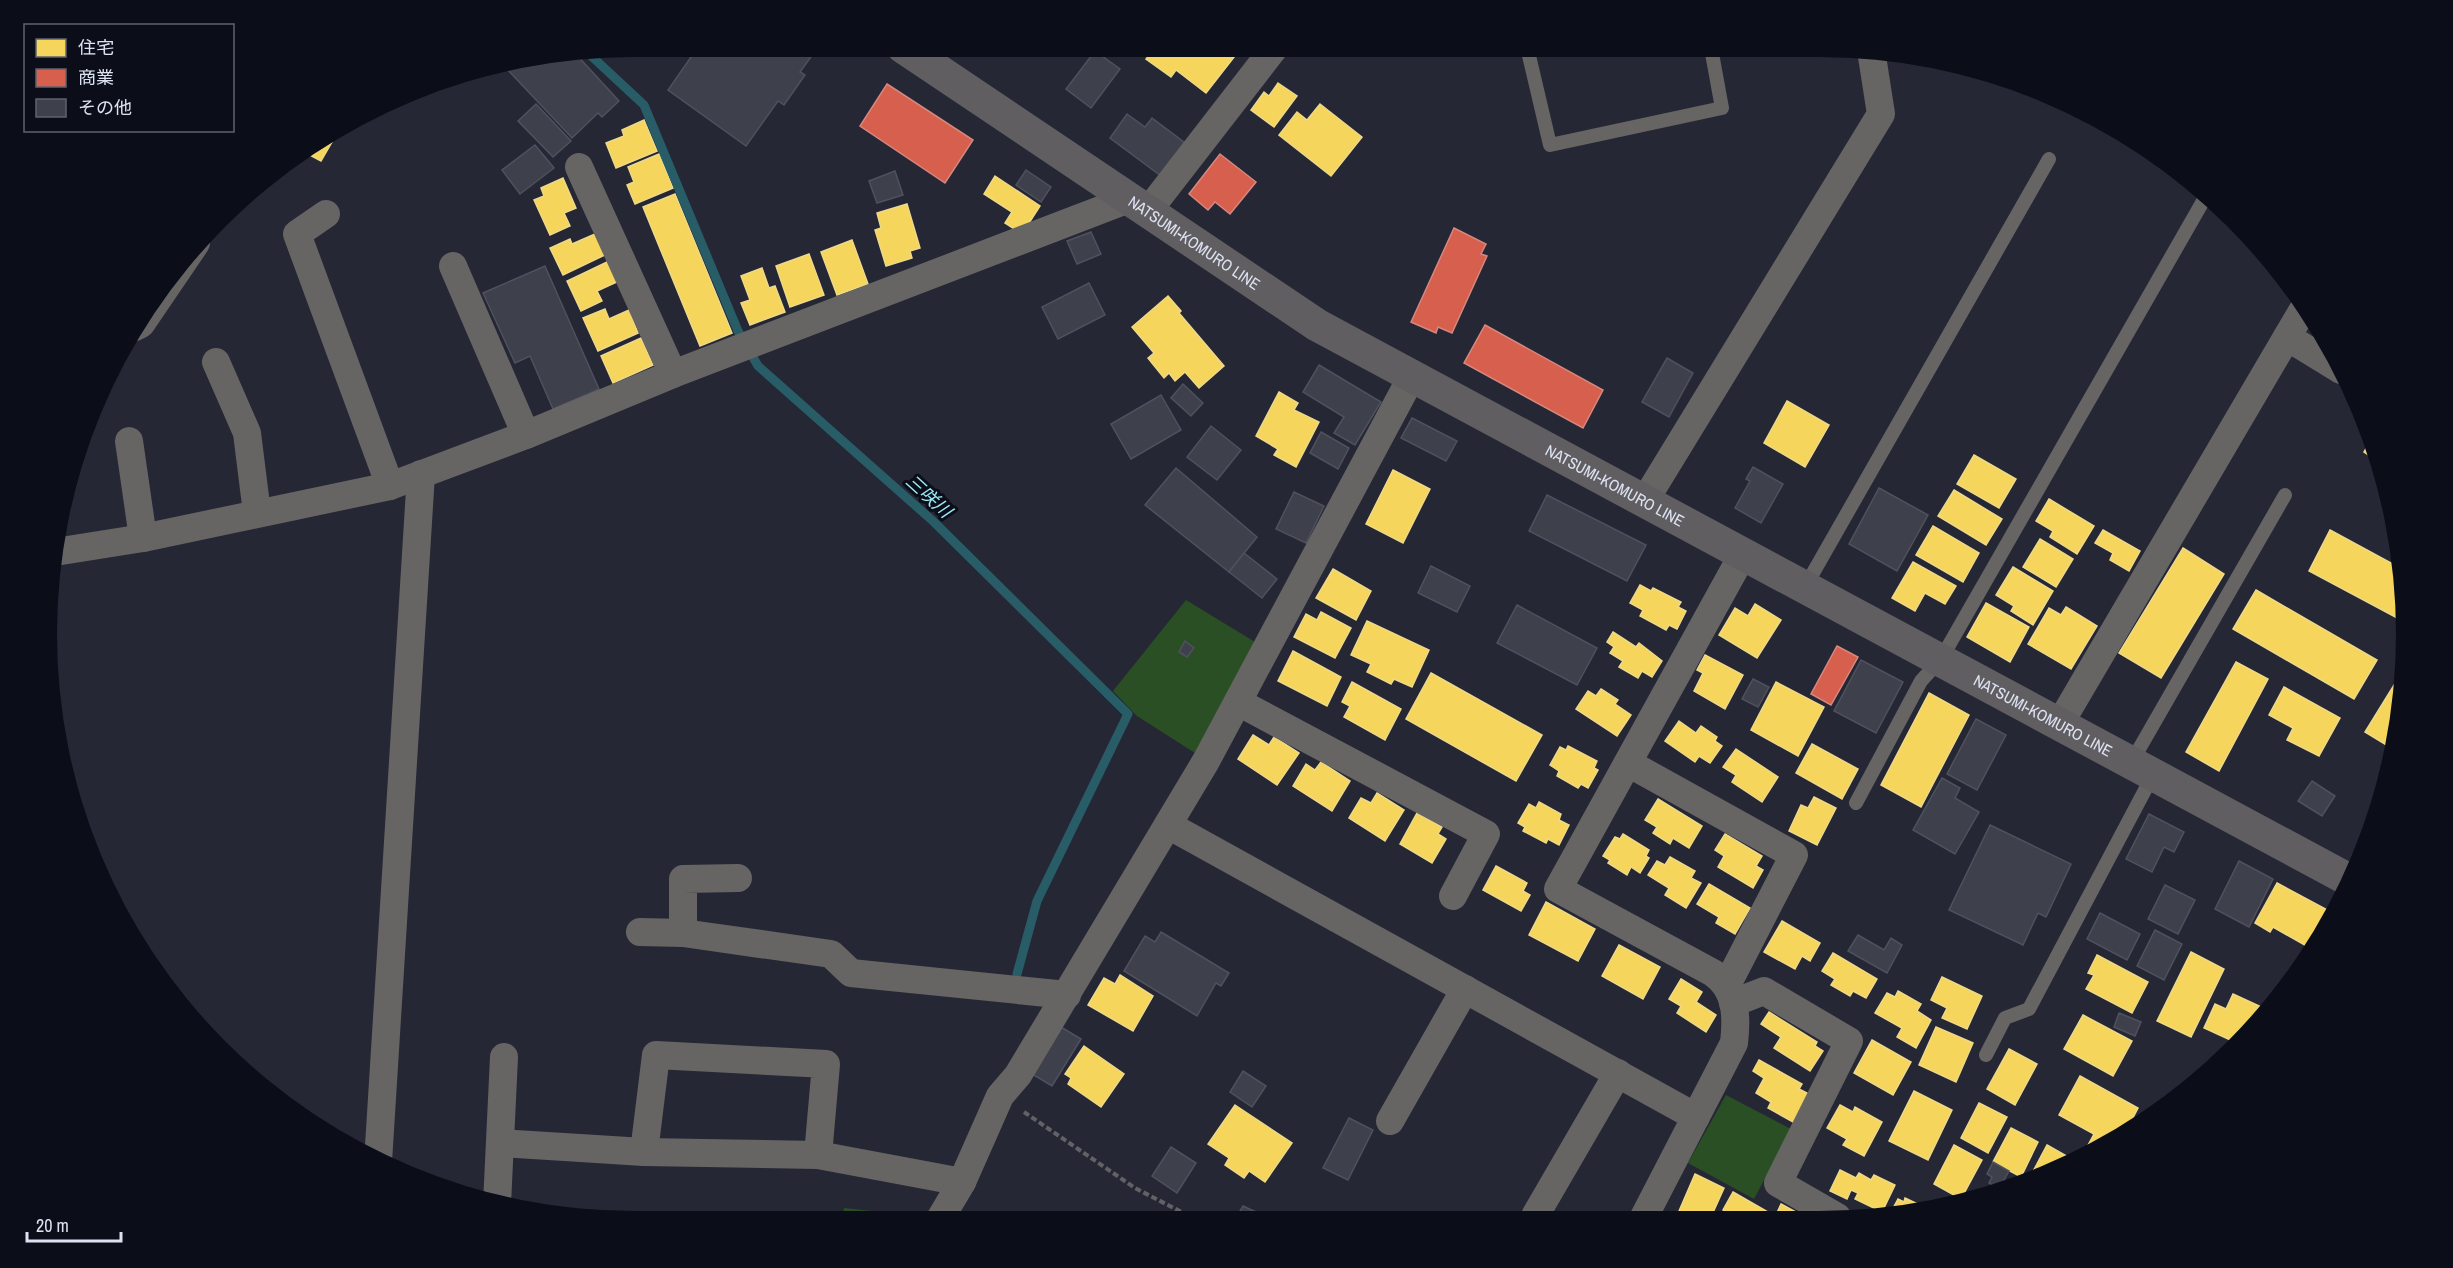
<svg xmlns="http://www.w3.org/2000/svg" width="2453" height="1268" font-family="'Archivo Narrow','Noto Sans JP',sans-serif">
  <style>
    .green { fill: #2b4f25 }
    .homes { fill: #f6d55c; stroke: #eed989; stroke-width: 1.5 }
    .shops { fill: #d6604d; stroke: #d8877f; stroke-width: 1.5 }
    .lines { fill: none; stroke-linecap: round; stroke-linejoin: round }
    .stream { stroke: #285d67; stroke-width: 9 }
    .building { fill: #3e404c; stroke: #4f515e; stroke-width: 1.5 }
    .path { stroke: #626266; stroke-width: 4; stroke-dasharray: 6 3; stroke-linecap: butt }
    .lane { stroke: #666564; stroke-width: 14 }
    .street { stroke: #666564; stroke-width: 28 }
    .secondary { stroke: #605e60; stroke-width: 33 }
    .labels { text-anchor: middle; dominant-baseline: central; stroke-width: 6; stroke-linejoin: round; paint-order: stroke }
    .street-label { font-size: 16px; fill: #dde2f3; stroke: #0b0e19 }
    .water-label { font-size: 18px; font-style: italic; fill: #9cebf9; stroke: #0b0e19 }
  </style>
  <rect width="100%" height="100%" fill="#252735"/>
  <g class="green">
    <polygon points="1186,600 1255,642 1195,753 1137,716 1113,691"/>
    <polygon points="1726,1095 1791,1129 1754,1199 1688,1163"/>
    <polygon points="844,1208 920,1216 918,1219 843,1220"/>
  </g>
  <g class="homes">
    <polygon points="1149,47 1222,47 1234,57 1206,93 1176,70 1171,77 1146,59 1153,50"/>
    <polygon points="1278,83 1297,96 1274,127 1251,110 1264,92 1269,96"/>
    <polygon points="1320,104 1362,137 1331,176 1279,135 1297,112 1307,120"/>
    <polygon points="644,120 657,151 616,168 606,143 624,136 622,130"/>
    <polygon points="331,132 336,135 321,161 302,151"/>
    <polygon points="659,154 673,188 635,204 627,185 634,182 628,167"/>
    <polygon points="995,176 1040,206 1022,234 1005,223 1012,212 984,194"/>
    <polygon points="563,178 576,208 564,213 570,226 550,235 534,200 544,196 541,188"/>
    <polygon points="675,194 732,333 700,346 643,207"/>
    <polygon points="907,204 920,248 910,251 912,258 886,266 875,230 881,228 877,213"/>
    <polygon points="595,234 605,255 563,275 550,248 570,239 572,244"/>
    <polygon points="852,240 868,284 837,295 821,252"/>
    <polygon points="809,254 824,295 790,307 776,266"/>
    <polygon points="607,262 617,282 597,291 602,301 581,311 567,281"/>
    <polygon points="762,268 769,288 775,286 785,312 750,325 741,303 750,300 741,276"/>
    <polygon points="1168,296 1181,311 1179,313 1224,366 1199,388 1185,372 1175,381 1169,373 1164,378 1148,358 1154,353 1132,327"/>
    <polygon points="605,309 609,319 629,310 638,333 598,351 583,318"/>
    <polygon points="641,338 653,365 613,383 601,356"/>
    <polygon points="1279,392 1298,403 1294,410 1319,422 1296,467 1274,455 1278,449 1256,436"/>
    <polygon points="1787,401 1829,425 1805,467 1764,443"/>
    <polygon points="2372,438 2375,445 2379,462 2364,452"/>
    <polygon points="1974,455 2016,479 1999,508 1957,484"/>
    <polygon points="1393,470 1430,489 1403,543 1366,524"/>
    <polygon points="1954,490 2002,519 1986,545 1938,516"/>
    <polygon points="2049,499 2094,526 2077,554 2050,537 2053,531 2036,521"/>
    <polygon points="1933,526 1979,553 1963,582 1916,555"/>
    <polygon points="2103,530 2140,551 2129,571 2110,560 2113,553 2095,543"/>
    <polygon points="2330,530 2402,569 2403,611 2399,619 2309,571"/>
    <polygon points="2040,539 2073,559 2056,587 2023,567"/>
    <polygon points="2183,548 2224,574 2161,678 2119,653"/>
    <polygon points="1913,562 1956,586 1945,604 1925,593 1915,611 1892,598"/>
    <polygon points="2013,567 2053,591 2033,625 2011,611 2014,606 1996,595"/>
    <polygon points="1333,569 1371,591 1356,620 1316,598"/>
    <polygon points="1640,585 1651,591 1653,588 1681,602 1678,607 1686,611 1677,629 1669,625 1666,630 1640,616 1643,610 1630,603"/>
    <polygon points="2256,590 2377,660 2354,699 2233,629"/>
    <polygon points="1986,603 2029,627 2010,662 1967,637"/>
    <polygon points="1755,604 1781,620 1757,658 1719,635 1735,608 1748,616"/>
    <polygon points="2066,607 2097,626 2071,669 2028,644 2049,608 2061,615"/>
    <polygon points="1321,612 1351,628 1335,658 1294,637 1306,614 1317,620"/>
    <polygon points="1367,621 1429,650 1412,687 1394,679 1391,684 1367,672 1371,664 1351,655"/>
    <polygon points="1613,632 1636,647 1639,643 1662,661 1652,677 1642,671 1638,678 1619,667 1623,661 1610,653 1614,647 1607,642"/>
    <polygon points="1293,651 1341,677 1327,706 1278,681"/>
    <polygon points="1705,655 1743,675 1725,709 1694,691 1703,673 1697,670"/>
    <polygon points="2236,662 2268,679 2219,771 2186,752"/>
    <polygon points="1431,673 1542,735 1516,781 1406,719"/>
    <polygon points="1352,682 1401,709 1385,740 1344,717 1350,706 1342,702"/>
    <polygon points="1776,682 1824,707 1798,756 1751,730"/>
    <polygon points="2394,685 2402,690 2393,749 2365,732"/>
    <polygon points="2284,687 2340,718 2319,756 2287,740 2293,728 2269,715"/>
    <polygon points="1601,689 1618,700 1615,704 1631,715 1617,736 1576,709 1588,691 1596,696"/>
    <polygon points="1929,693 1969,715 1921,807 1881,785"/>
    <polygon points="1679,721 1696,733 1701,726 1717,737 1715,741 1722,746 1710,763 1699,756 1695,762 1665,741"/>
    <polygon points="1253,735 1269,745 1274,737 1299,753 1277,785 1238,759"/>
    <polygon points="1812,744 1858,769 1842,799 1796,773"/>
    <polygon points="1568,746 1597,761 1594,768 1598,770 1588,788 1581,784 1578,788 1557,776 1559,771 1550,765 1560,747 1566,750"/>
    <polygon points="1736,749 1778,777 1762,802 1732,782 1736,775 1723,767"/>
    <polygon points="1321,762 1350,781 1332,811 1293,786 1306,764 1315,770"/>
    <polygon points="1377,793 1404,810 1385,841 1349,818 1361,798 1371,803"/>
    <polygon points="1814,797 1836,808 1817,845 1789,831 1801,805 1808,808"/>
    <polygon points="1658,799 1702,826 1689,848 1673,838 1670,844 1653,833 1657,827 1645,820"/>
    <polygon points="1539,802 1561,814 1559,820 1569,825 1559,845 1548,839 1546,843 1523,831 1525,827 1518,823 1529,804 1536,808"/>
    <polygon points="1417,813 1442,827 1438,834 1446,839 1432,863 1400,844"/>
    <polygon points="1623,834 1649,850 1646,856 1649,858 1640,873 1631,867 1627,875 1608,863 1610,860 1603,856 1615,837 1620,839"/>
    <polygon points="1725,834 1762,856 1756,866 1763,870 1753,888 1718,867 1724,856 1715,850"/>
    <polygon points="1670,857 1695,871 1691,878 1701,883 1686,908 1665,895 1669,888 1648,875 1657,861 1665,865"/>
    <polygon points="1496,866 1527,883 1523,891 1530,895 1521,911 1483,890"/>
    <polygon points="2277,883 2333,913 2310,948 2273,927 2270,932 2255,923"/>
    <polygon points="1709,884 1750,908 1735,934 1716,923 1719,917 1697,904"/>
    <polygon points="1546,902 1595,929 1578,961 1529,935"/>
    <polygon points="1782,921 1820,943 1810,961 1802,956 1795,969 1764,952"/>
    <polygon points="1619,945 1660,967 1643,999 1602,976"/>
    <polygon points="2191,952 2224,969 2191,1037 2157,1021"/>
    <polygon points="1833,953 1877,979 1866,998 1853,991 1850,996 1831,985 1835,979 1822,971"/>
    <polygon points="2097,955 2148,982 2132,1013 2086,989 2094,975 2088,973"/>
    <polygon points="1120,975 1153,996 1133,1031 1088,1005 1104,978 1115,984"/>
    <polygon points="1942,977 1982,996 1967,1029 1942,1018 1947,1008 1931,1000"/>
    <polygon points="1681,979 1702,992 1696,1002 1716,1015 1706,1032 1677,1013 1681,1006 1669,999"/>
    <polygon points="1898,991 1921,1004 1917,1011 1931,1020 1916,1048 1897,1037 1902,1028 1875,1013 1887,993 1895,997"/>
    <polygon points="2233,994 2268,1010 2260,1022 2237,1043 2204,1028 2215,1004 2226,1009"/>
    <polygon points="1769,1012 1817,1042 1815,1046 1823,1051 1810,1071 1774,1048 1781,1037 1761,1024"/>
    <polygon points="2083,1015 2132,1041 2113,1076 2064,1049"/>
    <polygon points="1936,1027 1973,1043 1956,1082 1919,1065"/>
    <polygon points="1872,1040 1911,1062 1893,1095 1854,1073"/>
    <polygon points="1084,1046 1124,1074 1101,1107 1068,1084 1071,1078 1065,1074"/>
    <polygon points="2009,1049 2037,1064 2015,1105 1987,1089"/>
    <polygon points="1759,1060 1802,1084 1799,1089 1809,1094 1793,1122 1768,1108 1771,1102 1756,1093 1764,1078 1753,1071"/>
    <polygon points="2080,1076 2138,1108 2125,1133 2091,1152 2086,1149 2094,1134 2059,1115"/>
    <polygon points="1914,1091 1952,1110 1928,1160 1889,1141"/>
    <polygon points="1979,1103 2007,1117 1988,1153 1961,1138"/>
    <polygon points="1235,1105 1292,1143 1265,1182 1249,1171 1244,1178 1225,1165 1229,1158 1208,1144"/>
    <polygon points="1840,1105 1853,1112 1855,1107 1882,1122 1864,1156 1843,1145 1847,1139 1827,1128"/>
    <polygon points="2011,1128 2038,1142 2021,1177 1993,1162"/>
    <polygon points="1954,1145 1982,1160 1961,1199 1934,1184"/>
    <polygon points="2047,1145 2072,1159 2071,1162 2044,1177 2028,1181"/>
    <polygon points="1840,1170 1856,1178 1859,1173 1871,1180 1874,1175 1895,1185 1882,1212 1855,1199 1858,1193 1851,1190 1847,1199 1830,1191"/>
    <polygon points="1695,1174 1724,1188 1711,1217 1693,1217 1679,1211"/>
    <polygon points="1733,1192 1768,1212 1765,1217 1726,1217 1728,1213 1723,1210"/>
    <polygon points="1905,1198 1926,1208 1889,1216 1898,1199 1904,1202"/>
    <polygon points="1781,1204 1805,1217 1775,1217"/>
  </g>
  <g class="shops">
    <polygon points="887,84 973,140 945,183 860,126"/>
    <polygon points="1220,154 1256,182 1230,214 1215,202 1208,210 1189,194"/>
    <polygon points="1454,228 1486,244 1481,254 1487,256 1452,333 1438,327 1436,333 1411,322"/>
    <polygon points="1485,325 1603,390 1583,428 1464,363"/>
    <polygon points="1837,646 1858,657 1831,705 1811,694"/>
  </g>
  <g class="lines">
    <polyline class="stream" points="586,51 644,105 738,331 758,366 934,522 1128,714 1037,901 1017,974"/>
  </g>
  <g class="building">
    <polygon points="698,47 818,47 800,72 805,75 784,105 778,101 746,146 668,90"/>
    <polygon points="1095,51 1120,69 1091,108 1066,89"/>
    <polygon points="574,52 619,101 602,117 598,113 572,138 507,69 520,58 559,54 564,59"/>
    <polygon points="536,104 571,141 553,157 518,121"/>
    <polygon points="1127,114 1145,127 1152,118 1185,143 1161,176 1110,138"/>
    <polygon points="535,145 554,168 520,194 502,170"/>
    <polygon points="1026,170 1051,187 1041,202 1016,185"/>
    <polygon points="895,171 903,195 877,203 869,181"/>
    <polygon points="1091,232 1101,254 1077,264 1067,241"/>
    <polygon points="545,266 599,389 553,409 530,356 515,363 483,293"/>
    <polygon points="1089,283 1105,315 1058,339 1042,307"/>
    <polygon points="1667,358 1693,373 1669,417 1642,402"/>
    <polygon points="1319,365 1381,402 1355,445 1334,433 1344,417 1303,392"/>
    <polygon points="1183,384 1203,403 1191,416 1171,398"/>
    <polygon points="1161,395 1181,430 1131,459 1111,424"/>
    <polygon points="1412,418 1457,441 1446,461 1401,438"/>
    <polygon points="1211,426 1241,450 1217,480 1187,457"/>
    <polygon points="1321,432 1349,448 1338,469 1310,453"/>
    <polygon points="1753,467 1783,484 1761,523 1735,508 1750,481 1746,479"/>
    <polygon points="1176,468 1257,537 1229,572 1145,505"/>
    <polygon points="1879,488 1928,515 1897,571 1849,544"/>
    <polygon points="1294,492 1324,506 1306,543 1276,529"/>
    <polygon points="1547,495 1646,545 1627,581 1529,531"/>
    <polygon points="1244,553 1277,579 1262,598 1229,572"/>
    <polygon points="1431,566 1470,586 1457,612 1418,593"/>
    <polygon points="1517,605 1597,648 1577,685 1497,643"/>
    <polygon points="1185,641 1194,648 1187,657 1179,652"/>
    <polygon points="1861,660 1903,682 1876,733 1834,711"/>
    <polygon points="1753,679 1769,687 1758,707 1742,699"/>
    <polygon points="1976,719 2006,735 1977,790 1947,774"/>
    <polygon points="1942,778 1960,788 1955,798 1979,812 1955,854 1913,830"/>
    <polygon points="2312,781 2335,796 2322,816 2298,801"/>
    <polygon points="2149,814 2184,832 2174,852 2164,847 2152,872 2126,859"/>
    <polygon points="1990,825 2071,864 2046,917 2038,913 2023,945 1949,910"/>
    <polygon points="2239,861 2273,879 2249,927 2215,909"/>
    <polygon points="2165,885 2195,900 2178,934 2148,919"/>
    <polygon points="2100,913 2140,934 2127,960 2087,939"/>
    <polygon points="2155,930 2182,944 2164,980 2137,966"/>
    <polygon points="1161,932 1229,973 1221,986 1216,983 1197,1016 1124,971 1145,936 1155,942"/>
    <polygon points="1858,935 1884,950 1891,938 1902,945 1887,973 1848,951"/>
    <polygon points="2119,1013 2141,1022 2135,1036 2114,1027"/>
    <polygon points="1061,1027 1081,1039 1052,1086 1032,1074"/>
    <polygon points="1243,1071 1266,1086 1252,1107 1230,1092"/>
    <polygon points="1349,1118 1373,1130 1348,1180 1323,1168"/>
    <polygon points="1171,1147 1196,1163 1177,1193 1152,1176"/>
    <polygon points="1993,1162 2009,1171 1999,1189 1989,1183 1992,1177 1987,1174"/>
    <polygon points="1243,1206 1269,1218 1236,1218"/>
  </g>
  <g class="lines">
    <polyline class="path" points="1024,1112 1135,1188 1193,1218"/>
    <g class="lane">
      <polyline points="1527,47 1550,145 1722,108 1711,48"/>
      <polyline points="1805,587 2049,159"/>
      <polyline points="2131,763 2285,495"/>
      <polyline points="1856,803 1921,681 1941,659 2206,196"/>
      <polyline points="1986,1055 2005,1018 2029,1009 2153,775"/>
    </g>
    <g class="street">
      <polyline points="579,167 673,374"/>
      <polyline points="1148,211 1275,47"/>
      <polyline points="326,214 297,234 390,486"/>
      <polyline points="453,266 526,435"/>
      <polyline points="135,327 141,324 196,243"/>
      <polyline points="2287,337 2341,370"/>
      <polyline points="216,362 247,433 257,513"/>
      <polyline points="129,441 143,538"/>
      <polyline points="1644,502 1881,114 1871,50"/>
      <polyline points="55,552 143,538 390,486 526,435 673,374 1129,199"/>
      <polyline points="1238,702 1486,834 1453,896"/>
      <polyline points="2059,725 2304,308"/>
      <polyline points="1628,763 1794,855 1727,985"/>
      <polyline points="1168,825 1696,1117"/>
      <polyline points="640,932 683,933 831,954 851,973 1067,995"/>
      <polyline points="683,933 683,879 738,878"/>
      <polyline points="1733,1003 1764,991 1849,1041 1778,1183 1837,1217"/>
      <polyline points="1390,1121 1465,989"/>
      <polyline points="500,1143 644,1152 818,1155 962,1182"/>
      <polyline points="644,1152 656,1055 826,1064 818,1155"/>
      <polyline points="378,1162 421,474"/>
      <polyline points="497,1204 504,1057"/>
      <polyline points="1535,1216 1618,1073"/>
      <path d="M1644,1217L1734,1043C1737,1017 1737,989 1713,973L1558,889L1743,554"/>
      <polyline points="940,1219 962,1182 1000,1096 1018,1075 1206,761 1412,376"/>
    </g>
    <path class="secondary" id="s1" d="M903,47L1317,325L2351,881"/>
  </g>
  <g class="labels">
    <g class="street-label">
      <text stroke="none"><textPath href="#s1" startOffset="351">NATSUMI-KOMURO LINE</textPath></text>
      <text stroke="none"><textPath href="#s1" startOffset="837">NATSUMI-KOMURO LINE</textPath></text>
      <text stroke="none"><textPath href="#s1" startOffset="1323">NATSUMI-KOMURO LINE</textPath></text>
    </g>
    <g class="water-label">
      <text transform="translate(929 496) rotate(42)">三咲川</text>
    </g>
  </g>
  <path d="M0 0H2453V1268H0ZM634 57H1819A577 577 0 0 1 2396 634V634A577 577 0 0 1 1819 1211H634A577 577 0 0 1 57 634V634A577 577 0 0 1 634 57Z" fill="#0b0e19" fill-rule="evenodd"/>
  <rect x="24" y="24" width="210" height="108" fill="#0b0e19" stroke="#5f6370" stroke-width="1.5"/>
  <rect x="36" y="39" width="30" height="18" fill="#f6d55c" stroke="#5f6370" stroke-width="1.5"/>
  <text x="78" y="54" font-size="18" fill="#dde2f3">住宅</text>
  <rect x="36" y="69" width="30" height="18" fill="#d6604d" stroke="#5f6370" stroke-width="1.5"/>
  <text x="78" y="84" font-size="18" fill="#dde2f3">商業</text>
  <rect x="36" y="99" width="30" height="18" fill="#3e404c" stroke="#5f6370" stroke-width="1.5"/>
  <text x="78" y="114" font-size="18" fill="#dde2f3">その他</text>
  <path d="M27 1232v9h94v-9" fill="none" stroke="#dde2f3" stroke-width="3"/>
  <text x="36" y="1232" font-size="18" fill="#dde2f3" stroke="#0b0e19" stroke-width="4.5" paint-order="stroke">20 m</text>
</svg>
